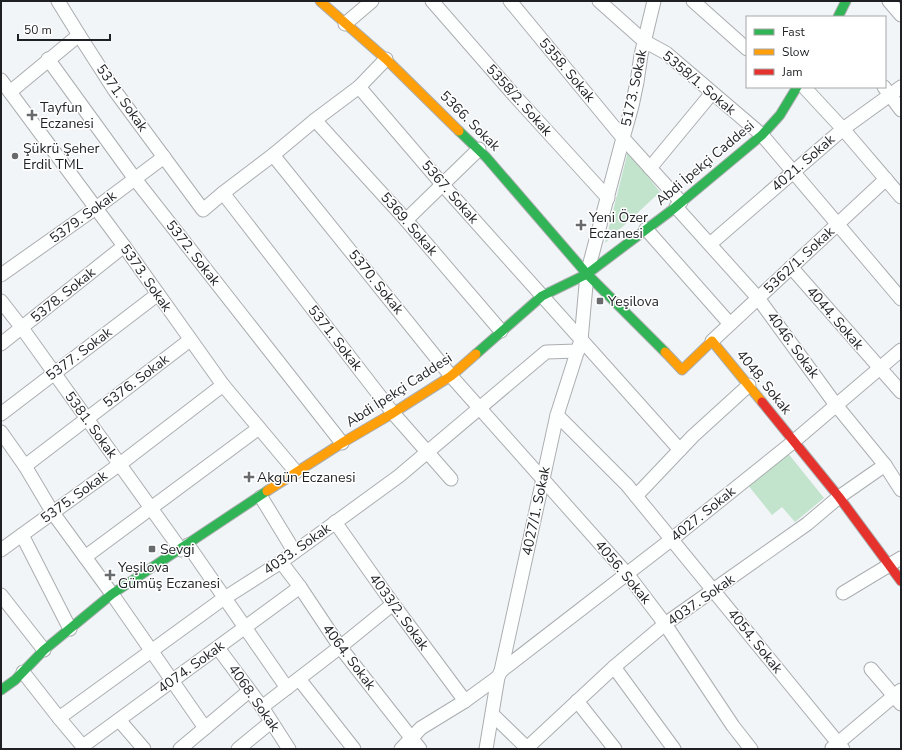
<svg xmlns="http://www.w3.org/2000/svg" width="902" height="750" font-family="'Nunito Sans',sans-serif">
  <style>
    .green { fill: #c2e3cc }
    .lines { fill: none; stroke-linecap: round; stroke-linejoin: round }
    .street-casing { stroke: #abaeb0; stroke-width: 15 }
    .fast-casing { stroke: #abaeb0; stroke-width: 11 }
    .slow-casing { stroke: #abaeb0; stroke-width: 11 }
    .jam-casing { stroke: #abaeb0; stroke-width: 11 }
    .street { stroke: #fdfefe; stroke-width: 13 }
    .fast { stroke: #30b455; stroke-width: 9 }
    .slow { stroke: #ff9f0a; stroke-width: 9 }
    .jam { stroke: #e5322d; stroke-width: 9 }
    .poi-dot { fill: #686b6e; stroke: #fff; stroke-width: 1.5 }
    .labels { text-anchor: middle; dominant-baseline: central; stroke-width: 3; stroke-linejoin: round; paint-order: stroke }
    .street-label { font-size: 14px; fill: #1e2023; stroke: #fff }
    .poi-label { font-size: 14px; fill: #1e2023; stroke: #fff; text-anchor: start }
  </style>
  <rect width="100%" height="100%" fill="#f2f5f8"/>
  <g class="green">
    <polygon points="628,151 660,192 605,243"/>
    <polygon points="787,452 824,498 795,522 782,507 772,515 747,484"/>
  </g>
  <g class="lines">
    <g class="street-casing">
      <g id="street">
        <polyline points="58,1 79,35"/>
        <polyline points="432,1 514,95 608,198"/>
        <polyline points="599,1 644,41 666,53 762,135 901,299"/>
        <polyline points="654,1 641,55 637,82 632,106 623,138 681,202"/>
        <polyline points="693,1 747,49"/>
        <polyline points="889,1 901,15"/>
        <polyline points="345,24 372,1"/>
        <polyline points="48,59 135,179 342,443"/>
        <polyline points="1,80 124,246 223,385 296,472"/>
        <polyline points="359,87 442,184 680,450"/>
        <polyline points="804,87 843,129 901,197"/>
        <polyline points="884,87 901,110"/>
        <polyline points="10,92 79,35 115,91 203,210 223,193 393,413 451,479"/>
        <polyline points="315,120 406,220 501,331"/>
        <polyline points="273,155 451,376 628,575 665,624 733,726 751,749"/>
        <polyline points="650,168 712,93"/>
        <polyline points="223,193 273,155 315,120 359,87 386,59"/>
        <polyline points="676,207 758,298 836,405 885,465 901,490"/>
        <polyline points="406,220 479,149"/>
        <polyline points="646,229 730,324"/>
        <polyline points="710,244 843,129 901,87"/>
        <polyline points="791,267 901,392"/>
        <polyline points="1,275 100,205 164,157"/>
        <polyline points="1,301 22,328 181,550"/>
        <polyline points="712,341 886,179"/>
        <polyline points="1,344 124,246"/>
        <polyline points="1,414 158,294"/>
        <polyline points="557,415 627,485 843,749"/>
        <polyline points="1,432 25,466 53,513 112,594 205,728"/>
        <polyline points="25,466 190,340"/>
        <polyline points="636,496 693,436 749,385"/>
        <polyline points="261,497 294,551"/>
        <polyline points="335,522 393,604 465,701"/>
        <polyline points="22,535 70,629"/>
        <polyline points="188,545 287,688"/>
        <polyline points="1,550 120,464 223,385"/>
        <polyline points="85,557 259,428"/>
        <polyline points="281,562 300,587 340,647 420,749"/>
        <polyline points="843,593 901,558"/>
        <polyline points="1,595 44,650"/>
        <polyline points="218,648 262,707 289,749"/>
        <polyline points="614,667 674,749"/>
        <polyline points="871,669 901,704"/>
        <polyline points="501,671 672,539 793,442 901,350"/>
        <polyline points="23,672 59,718 220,601 281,562 399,476 546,352 578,351"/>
        <polyline points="299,679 354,749"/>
        <polyline points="577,701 615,749"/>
        <polyline points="262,707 340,647 393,604"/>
        <polyline points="493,715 528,749"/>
        <polyline points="59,718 85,749"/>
        <polyline points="119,720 144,749"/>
        <polyline points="83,746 300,587"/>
        <polyline points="527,748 614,667 665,624 807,524 839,497 885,465"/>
        <polyline points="832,748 901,690"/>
        <polyline points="180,749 249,691"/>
        <polyline points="238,749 271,722"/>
        <polyline points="401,749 421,728 465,701 498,677"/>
        <polyline points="486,749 498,677 501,671 557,415 581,340 587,274 623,138 510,1"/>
      </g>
    </g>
    <g class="fast-casing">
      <g id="fast">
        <polyline points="838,17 846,1"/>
        <polyline points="459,131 486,157 587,274 665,352"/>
        <polyline points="476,354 542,296 587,274 672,210 762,135 780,115 797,87"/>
        <polyline points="1,690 15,680 44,650 112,594 267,491"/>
      </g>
    </g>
    <g class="slow-casing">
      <g id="slow">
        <polyline points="320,1 386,59 459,131"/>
        <polyline points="665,352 682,370 712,341 762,402"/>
        <polyline points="267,491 342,443 393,413 451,376 476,354"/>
      </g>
    </g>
    <g class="jam-casing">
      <polyline id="jam" points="762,402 839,497 901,581"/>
    </g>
    <use href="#street" class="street"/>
    <use href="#fast" class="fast"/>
    <use href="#slow" class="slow"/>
    <use href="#jam" class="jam"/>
  </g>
  <g class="poi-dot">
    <path d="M30 109h4v4h4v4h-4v4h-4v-4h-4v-4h4z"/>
    <circle cx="15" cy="156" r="4"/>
    <path d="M579 219h4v4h4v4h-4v4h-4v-4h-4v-4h4z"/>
    <rect x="596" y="297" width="8" height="8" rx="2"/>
    <path d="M247 471h4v4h4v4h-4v4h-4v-4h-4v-4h4z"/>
    <rect x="148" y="545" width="8" height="8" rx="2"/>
    <path d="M108 569h4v4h4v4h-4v4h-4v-4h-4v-4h4z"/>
  </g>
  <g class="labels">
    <g class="street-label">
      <text transform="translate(567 70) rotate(50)">5358. Sokak</text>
      <text transform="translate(699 83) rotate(40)">5358/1. Sokak</text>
      <text transform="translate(634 88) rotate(-78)">5173. Sokak</text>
      <text transform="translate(122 98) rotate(55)">5371. Sokak</text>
      <text transform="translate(519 100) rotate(48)">5358/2. Sokak</text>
      <text transform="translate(470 121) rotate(45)">5366. Sokak</text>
      <text transform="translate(705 163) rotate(-40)">Abdi İpekçi Caddesi</text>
      <text transform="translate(803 163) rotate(-41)">4021. Sokak</text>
      <text transform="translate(450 192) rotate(49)">5367. Sokak</text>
      <text transform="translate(83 217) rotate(-36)">5379. Sokak</text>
      <text transform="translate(409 224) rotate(49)">5369. Sokak</text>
      <text transform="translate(193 253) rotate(52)">5372. Sokak</text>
      <text transform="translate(799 260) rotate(-43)">5362/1. Sokak</text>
      <text transform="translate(146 278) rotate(55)">5373. Sokak</text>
      <text transform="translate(376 282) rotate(51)">5370. Sokak</text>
      <text transform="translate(63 295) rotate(-39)">5378. Sokak</text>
      <text transform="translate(835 318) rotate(49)">4044. Sokak</text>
      <text transform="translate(335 338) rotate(52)">5371. Sokak</text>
      <text transform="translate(793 345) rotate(54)">4046. Sokak</text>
      <text transform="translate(79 354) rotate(-37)">5377. Sokak</text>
      <text transform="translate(136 381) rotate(-37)">5376. Sokak</text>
      <text transform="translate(764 382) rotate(51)">4048. Sokak</text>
      <text transform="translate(399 390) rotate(-33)">Abdi İpekçi Caddesi</text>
      <text transform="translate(91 425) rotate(54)">5381. Sokak</text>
      <text transform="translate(74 497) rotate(-36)">5375. Sokak</text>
      <text transform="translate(536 511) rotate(-78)">4027/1. Sokak</text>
      <text transform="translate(703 514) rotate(-39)">4027. Sokak</text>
      <text transform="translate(297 549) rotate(-35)">4033. Sokak</text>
      <text transform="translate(623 572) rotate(50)">4056. Sokak</text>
      <text transform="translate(701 600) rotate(-35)">4037. Sokak</text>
      <text transform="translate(399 612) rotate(54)">4033/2. Sokak</text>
      <text transform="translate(755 641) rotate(51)">4054. Sokak</text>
      <text transform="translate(349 657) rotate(53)">4064. Sokak</text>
      <text transform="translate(191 667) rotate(-36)">4074. Sokak</text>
      <text transform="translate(254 698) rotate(55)">4068. Sokak</text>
    </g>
    <g class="poi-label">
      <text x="40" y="107">Tayfun<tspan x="40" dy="16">Eczanesi</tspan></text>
      <text x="23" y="148">Şükrü Şeher<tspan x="23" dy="16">Erdil TML</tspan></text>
      <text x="589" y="217">Yeni Özer<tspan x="589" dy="16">Eczanesi</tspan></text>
      <text x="608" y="301">Yeşilova</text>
      <text x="257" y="477">Akgün Eczanesi</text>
      <text x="160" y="549">Sevgi</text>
      <text x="118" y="567">Yeşilova<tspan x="118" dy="16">Gümüş Eczanesi</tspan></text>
    </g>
  </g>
  <rect width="902" height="750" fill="none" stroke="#1e2023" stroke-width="4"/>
  <rect x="746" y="16" width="140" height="72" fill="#ffffff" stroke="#a5a6a7"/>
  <rect x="754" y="29" width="20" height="6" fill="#30b455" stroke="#a5a6a7"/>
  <text x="782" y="36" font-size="12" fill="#1e2023">Fast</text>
  <rect x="754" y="49" width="20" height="6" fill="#ff9f0a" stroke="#a5a6a7"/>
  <text x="782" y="56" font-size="12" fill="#1e2023">Slow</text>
  <rect x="754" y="69" width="20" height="6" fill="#e5322d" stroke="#a5a6a7"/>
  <text x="782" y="76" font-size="12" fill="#1e2023">Jam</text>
  <path d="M18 34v6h92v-6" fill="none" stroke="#1e2023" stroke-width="2"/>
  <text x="24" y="34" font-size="12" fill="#1e2023" stroke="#ffffff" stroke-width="3" paint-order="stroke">50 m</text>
</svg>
